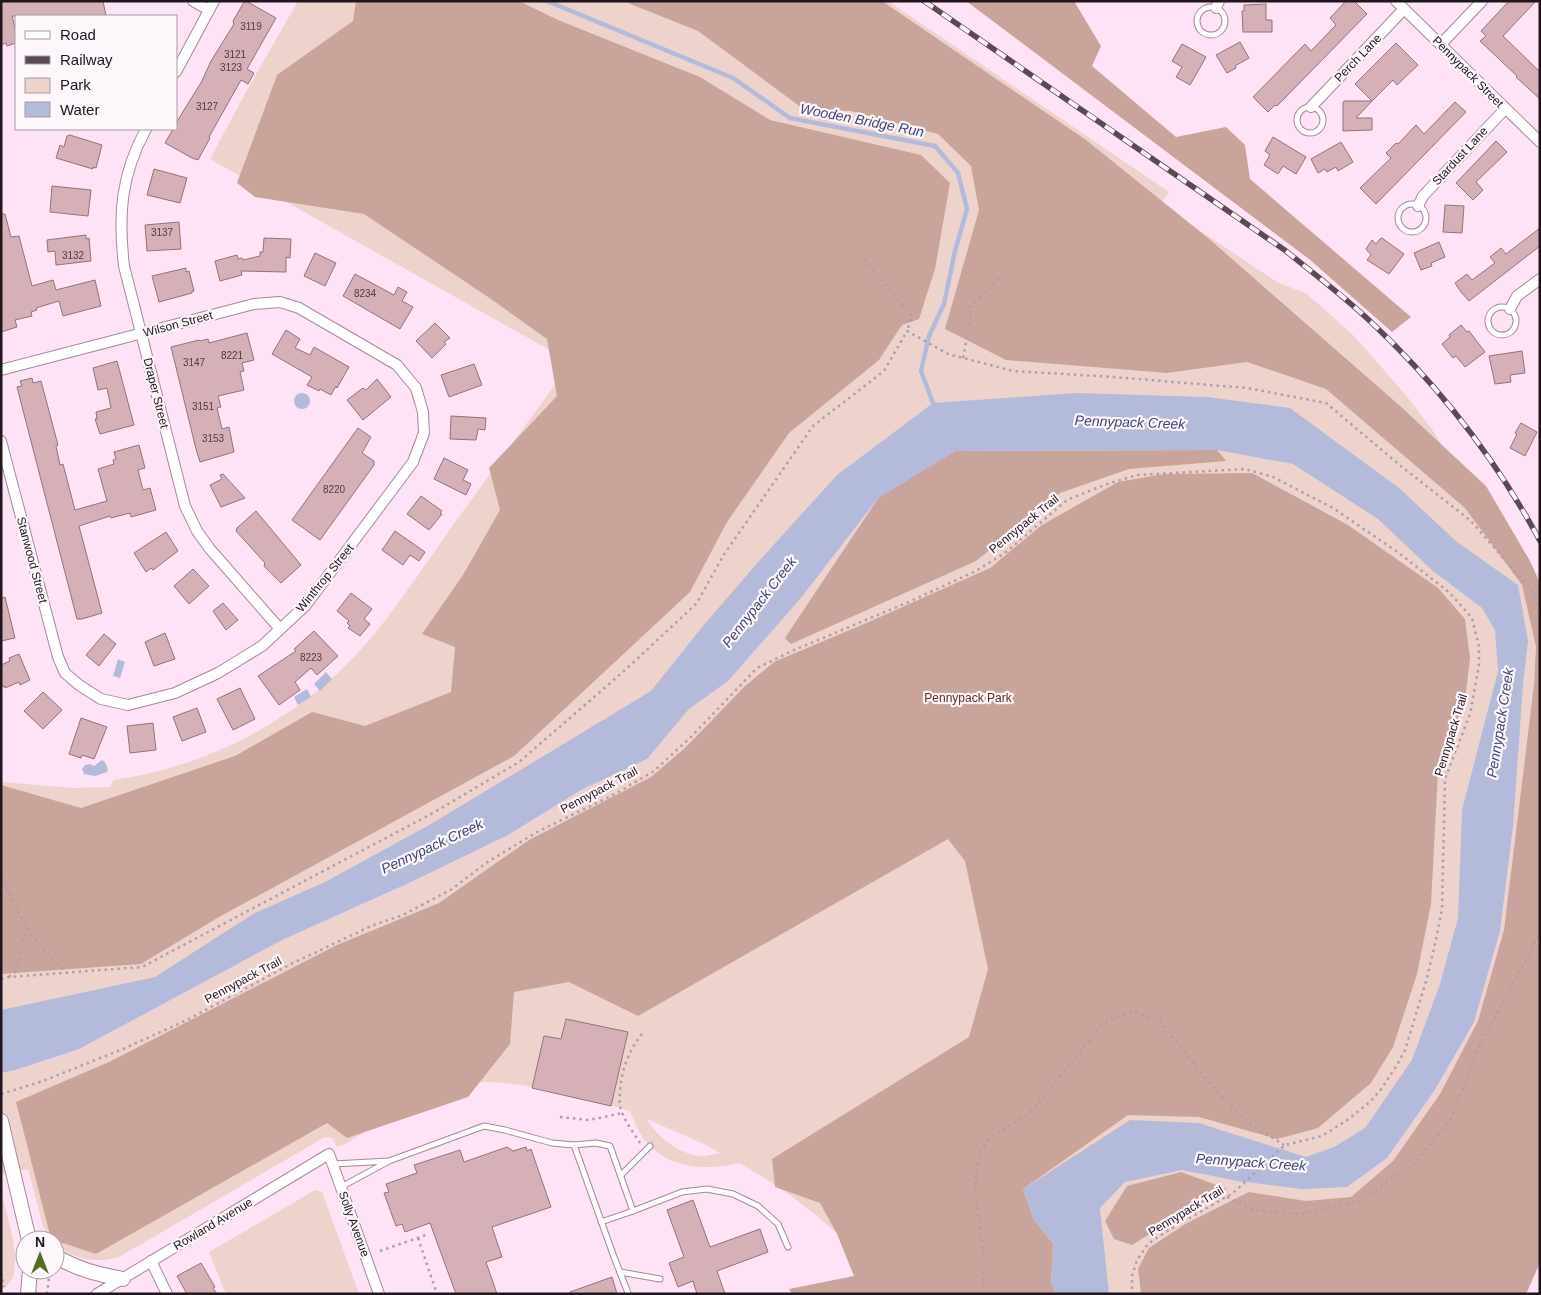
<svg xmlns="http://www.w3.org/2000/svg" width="1541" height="1295" font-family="Helvetica,sans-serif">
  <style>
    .green { fill: #edd3cc; fill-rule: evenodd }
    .forest { fill: #c9a49b }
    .water { fill: #b4bbda }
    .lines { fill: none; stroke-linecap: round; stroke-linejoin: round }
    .stream { stroke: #b4bbda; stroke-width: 4.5 }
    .building { fill: #d6b0b7; stroke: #957178 }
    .service-casing { stroke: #a5889d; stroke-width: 7 }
    .minor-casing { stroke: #a5889d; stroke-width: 12 }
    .tertiary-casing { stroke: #a5889d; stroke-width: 16 }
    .path { stroke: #b29dab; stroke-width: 2.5; stroke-dasharray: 2.5 4; stroke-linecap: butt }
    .service { stroke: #fff; stroke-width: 5 }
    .minor { stroke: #fff; stroke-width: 10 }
    .tertiary { stroke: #fff; stroke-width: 14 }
    .rail-casing { stroke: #594a54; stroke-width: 5.5 }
    .rail { stroke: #fdf6fb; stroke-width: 4; stroke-dasharray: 11; stroke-linecap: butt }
    .labels { text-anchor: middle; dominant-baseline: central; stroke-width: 4.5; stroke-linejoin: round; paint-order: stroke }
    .number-label { font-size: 10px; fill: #4e3c44 }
    .street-label { font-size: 12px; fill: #21161e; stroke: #fdf6fb }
    .park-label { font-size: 12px; fill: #602f22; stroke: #fdf6fb }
    .water-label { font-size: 14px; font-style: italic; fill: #404773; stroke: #fdf6fb }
  </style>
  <rect width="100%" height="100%" fill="#fde3f5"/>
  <g class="green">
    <path d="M298,1H888L1169,192L1160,204L1277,282L1307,294L1354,336L1405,394L1431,428L1473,493L1525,580L1540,648V1229L1504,1294H900C850,1244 802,1197 739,1163C705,1171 667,1169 644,1139C638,1131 634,1121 630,1111C578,1095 498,1073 443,1086C434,1088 425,1096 417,1101C393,1115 369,1130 345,1144L337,1147L332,1138L325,1137L119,1257C96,1264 73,1259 55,1244V1240H51L43,1226L28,1169L1,1174V782L72,788L110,787L114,780C218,765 315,710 380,627C406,594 429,559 453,525C492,471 532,417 571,362L210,159L247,90ZM647,1119L704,1144L720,1153C715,1154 710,1155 704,1156C683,1157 656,1137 647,1119Z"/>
    <polygon points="315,1190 322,1192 359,1294 226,1294 209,1252"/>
    <path d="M1,1192C7,1215 20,1253 13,1276C11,1282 6,1287 1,1291Z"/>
  </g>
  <g class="forest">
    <polygon points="356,1 519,1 558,20 700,77 770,120 921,155 950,183 935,269 919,319 902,325 879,360 789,433 727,522 690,592 514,756 219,917 141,964 1,974 1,785 81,808 235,756 312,712 365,726 451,692 455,647 422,634 463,575 500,510 489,468 557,396 547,339 491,299 364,214 255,197 237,183 277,75 353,21"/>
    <polygon points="623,1 882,1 1086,140 1208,238 1399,405 1486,486 1530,561 1540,583 1540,1263 1526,1294 1141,1294 1138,1269 1149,1248 1187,1223 1249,1192 1306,1201 1351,1197 1393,1161 1440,1094 1478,1021 1504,930 1534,685 1536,647 1522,585 1465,508 1326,389 1247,362 1167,373 1006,360 945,329 979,210 971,166 938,134 851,111 802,108 698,31"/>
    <polygon points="966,1 1074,1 1101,46 1092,66 1176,137 1226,127 1245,145 1250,179 1411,317 1392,332 1309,259"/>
    <polygon points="1217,450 1226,461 1129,469 1060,493 976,561 791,644 785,638 879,497 955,451"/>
    <polygon points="1252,473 1348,525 1438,588 1465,619 1470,658 1465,700 1438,772 1431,904 1417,974 1393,1047 1371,1083 1318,1128 1277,1139 1199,1117 1128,1115 1023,1189 1034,1220 1053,1243 1051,1283 1056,1294 792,1294 789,1289 854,1276 837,1234 820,1203 775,1187 772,1159 969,1037 988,969 965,861 948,839 638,1016 569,982 514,992 510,1044 468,1097 347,1138 327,1123 96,1254 51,1239 16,1102 109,1062 337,945 439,903 529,840 651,777 685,748 745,686 774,662 871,621 990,568 1042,525 1118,482 1164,474"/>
    <polygon points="1181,1172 1227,1189 1175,1218 1132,1245 1114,1239 1105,1221 1127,1186"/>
  </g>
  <g class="water">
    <polygon points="1077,393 1207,397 1290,408 1399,488 1457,542 1518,585 1528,641 1523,684 1513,826 1500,931 1474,1022 1434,1091 1387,1158 1347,1187 1302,1189 1238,1181 1182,1170 1125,1182 1100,1208 1109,1294 1056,1294 1051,1284 1053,1243 1034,1220 1023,1189 1130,1120 1199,1123 1306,1157 1334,1147 1365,1128 1412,1060 1440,984 1458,918 1462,810 1498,671 1495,630 1482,608 1433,571 1378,519 1293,464 1217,450 955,451 879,497 800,599 728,681 689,709 647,759 581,790 508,835 411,882 282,940 79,1049 15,1070 1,1073 1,1010 155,977 253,914 325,882 431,824 651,691 703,626 759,561 837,475 933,403"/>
    <circle cx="302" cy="401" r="8"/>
    <polygon points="118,659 125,662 120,678 113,676"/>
    <polygon points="326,672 332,679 320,691 314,684"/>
    <polygon points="307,689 311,697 298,705 294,697"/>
    <path d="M102,760C106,762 109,769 107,772L95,776L84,774L82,769L85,765L90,764L94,766Z"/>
  </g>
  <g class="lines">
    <polyline class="stream" points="547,1 733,78 790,118 935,146 958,173 967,209 955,251 944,304 929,336 921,371 933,403 937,406"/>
  </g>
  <g class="building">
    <polygon points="1,1 103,1 106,16 12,16 16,32 16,43 7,46 6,43 1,45"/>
    <polygon points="246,1 276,18 247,69 254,73 248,84 241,80 209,137 210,138 198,160 192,158 165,143 173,129 176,129 176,123 202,81 211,61 234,24 233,21 244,2"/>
    <polygon points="1346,1 1354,1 1367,14 1277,106 1275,105 1268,112 1253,97 1305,44 1311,51 1336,25 1330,18"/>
    <polygon points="1509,1 1536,1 1503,36 1540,72 1540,99 1516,77 1517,76 1480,41 1486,36 1481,31"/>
    <polygon points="1266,4 1266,20 1272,20 1272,32 1243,32 1242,11 1244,11 1244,5"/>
    <polygon points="1240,42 1249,58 1235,66 1236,68 1227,73 1216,55"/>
    <polygon points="1396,43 1418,65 1397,85 1393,80 1372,101 1355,84"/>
    <polygon points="1182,44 1206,57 1190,85 1176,77 1182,67 1172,61"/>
    <polygon points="1344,101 1372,101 1356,118 1372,118 1372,130 1343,131 1343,103"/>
    <polygon points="1455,102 1466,112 1376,204 1360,188 1391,158 1386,153 1396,143 1398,144 1416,125 1424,134"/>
    <polygon points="70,135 102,145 96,168 93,167 93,169 56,158 60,145 64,147 67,136"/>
    <polygon points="1273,137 1306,157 1296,174 1283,166 1278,174 1264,165 1270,155 1265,151"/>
    <polygon points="1496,141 1507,152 1476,182 1483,190 1473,200 1456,183"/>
    <polygon points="1341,142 1353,162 1338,171 1336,167 1327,172 1325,169 1318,173 1311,159"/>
    <polygon points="154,169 187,178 180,203 147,195"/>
    <polygon points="52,186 91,190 88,216 50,212"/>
    <polygon points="1445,205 1464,206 1462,233 1443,232"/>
    <polygon points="1,214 5,214 11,237 19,236 32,286 53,280 56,290 95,280 101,306 63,316 59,301 36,308 37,310 31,312 32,316 15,320 17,327 1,332"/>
    <polygon points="179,222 181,249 147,251 145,225"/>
    <polygon points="1540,228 1540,246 1469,301 1461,292 1455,283 1467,274 1472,280 1495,263 1490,257 1501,248 1506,254"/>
    <polygon points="86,235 86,239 89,238 91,261 56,265 55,251 48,252 47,240"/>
    <polygon points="264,238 291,239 290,258 286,257 286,272 241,271 242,275 220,281 215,261 237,255 238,259 242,258 243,260 260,256 260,252 263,252"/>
    <polygon points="1382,238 1404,254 1389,274 1367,260 1371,255 1366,249 1372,240 1376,244 1380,239"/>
    <polygon points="1439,242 1445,257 1431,263 1432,266 1421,270 1414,253"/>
    <polygon points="315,253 336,263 325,286 304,276"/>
    <polygon points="186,268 186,272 189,271 194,291 192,291 192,293 159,302 152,276"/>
    <polygon points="355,274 394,295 398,287 407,292 402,301 413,307 400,329 343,296"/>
    <polygon points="435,323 450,338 444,342 446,344 432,358 416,341"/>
    <polygon points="1461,325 1467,332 1469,331 1485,352 1465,367 1456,356 1453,358 1442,344 1450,337 1449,335"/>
    <polygon points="286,330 300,339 295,348 310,355 314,347 349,367 337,388 336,386 331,395 320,389 319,391 307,385 312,377 272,354"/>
    <polygon points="247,333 254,360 242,363 244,371 240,372 244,390 218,396 221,407 217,408 222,429 229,427 234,452 200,462 196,449 171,347 199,340 200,341 208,339 209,343"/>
    <polygon points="1522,351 1525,373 1510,375 1511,382 1495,384 1489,356"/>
    <polygon points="117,361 134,425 100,434 95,419 97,419 96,412 111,408 107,388 98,390 93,368"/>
    <polygon points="474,364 482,385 449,397 441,375"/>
    <polygon points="32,378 33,383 41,381 58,445 56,446 60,465 63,464 75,510 107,501 98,469 114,464 113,460 116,459 114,452 139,445 145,468 138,470 143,490 150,488 156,510 131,517 130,513 111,518 110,516 79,526 102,613 82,619 77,619 17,387 22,386 20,381"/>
    <polygon points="377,379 391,397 363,420 347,400 363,388 366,390"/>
    <polygon points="451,416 486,418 485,430 478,429 476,440 450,439"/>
    <polygon points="1521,423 1537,432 1525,456 1510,448 1517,434 1515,433"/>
    <polygon points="358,428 371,437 362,453 374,461 374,465 320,540 292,520"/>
    <polygon points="444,458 468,470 463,480 471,484 466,495 434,479"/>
    <polygon points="223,474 245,498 221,507 210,485 222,479 220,475"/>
    <polygon points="421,496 442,511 440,513 442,514 429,530 407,514"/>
    <polygon points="256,511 301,565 281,583 264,566 265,563 236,531 237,528"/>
    <polygon points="395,531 425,552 419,561 410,555 403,565 382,550"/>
    <polygon points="166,532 178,551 153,570 151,568 146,572 134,553"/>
    <polygon points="193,569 209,586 189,604 174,586"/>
    <polygon points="351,593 372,609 364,619 370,624 360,636 348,628 350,626 347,623 349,621 337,611"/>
    <polygon points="5,597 15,638 1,641 1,598"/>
    <polygon points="223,603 238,620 226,630 213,611"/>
    <polygon points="314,631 338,656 317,675 311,668 295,682 300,690 279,705 258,676 296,651 294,649"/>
    <polygon points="165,633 175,659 154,666 145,642"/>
    <polygon points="104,634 116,644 99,666 86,655"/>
    <polygon points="19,654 30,680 20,685 19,682 5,688 5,686 1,687 1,665 10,661 9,658"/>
    <polygon points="240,688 255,719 233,730 217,699"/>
    <polygon points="43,692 62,710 43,729 24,711"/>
    <polygon points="197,708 206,732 182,741 173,717"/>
    <polygon points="81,718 107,727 94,759 82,755 81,758 69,754"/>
    <polygon points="153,723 156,750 130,753 127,726"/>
    <polygon points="566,1019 628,1032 611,1106 532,1088 544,1036 561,1039"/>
    <polygon points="507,1147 513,1151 526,1147 527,1151 531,1149 551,1207 492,1227 502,1257 486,1262 497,1294 456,1294 430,1223 405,1232 402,1224 396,1226 384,1193 389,1192 386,1184 417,1173 414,1165 460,1150 464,1162"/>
    <polygon points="693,1200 710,1247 760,1229 768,1252 717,1271 725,1294 697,1294 693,1281 678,1287 669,1263 684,1257 667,1210"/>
    <polygon points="201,1263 215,1287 213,1288 217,1294 187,1294 177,1276"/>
    <polygon points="612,1277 617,1294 570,1294 570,1292"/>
  </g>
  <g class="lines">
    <g class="service-casing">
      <g id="service">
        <circle cx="1211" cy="21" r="14"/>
        <circle cx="1310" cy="120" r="13"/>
        <circle cx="1412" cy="218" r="14"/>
        <circle cx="1502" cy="321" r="14"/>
        <polyline points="574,1145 614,1257 628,1293"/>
        <polyline points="389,1161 484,1126 505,1130 552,1143 574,1145 596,1143 610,1146 633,1211 682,1192 707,1189 733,1194 758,1206 778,1224 788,1247"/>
        <polyline points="333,1164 389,1161 341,1187"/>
        <polyline points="621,1175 650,1146"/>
        <polyline points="601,1222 633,1211"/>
        <polyline points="620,1272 660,1279"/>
      </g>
    </g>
    <g class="minor-casing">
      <g id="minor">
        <polyline points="193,1 209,10"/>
        <polyline points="1396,1 1540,142"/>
        <polyline points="1216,8 1219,1"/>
        <polyline points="1441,44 1482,1"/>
        <polyline points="176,72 214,1"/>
        <polyline points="1311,107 1404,9"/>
        <path d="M146,129C121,175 118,214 124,266L185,506L197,531L210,549L280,629"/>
        <polyline points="1418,206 1423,196 1505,109"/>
        <polyline points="1510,309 1517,296 1540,279"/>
        <polyline points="1,370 254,304 280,302 299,308 397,365 416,388 423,412 424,433 413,462 306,605 262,646 218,673 175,693 128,705 101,699 79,685 65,673 58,657 1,441"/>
        <polyline points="151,1261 167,1294"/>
        <polyline points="97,1294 329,1154 379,1294"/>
      </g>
    </g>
    <g class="tertiary-casing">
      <g id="tertiary">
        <polyline points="1,1121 29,1240"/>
        <path d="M55,1256C79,1270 97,1274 123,1279"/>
        <polyline points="28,1294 30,1270"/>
      </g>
    </g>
    <g class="path">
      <polyline points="864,259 912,316 907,331"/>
      <polyline points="963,358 971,316 969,307 1003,275"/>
      <polyline points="1,876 26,927 48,955 66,972"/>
      <polyline points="9,977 16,971 26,927"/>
      <polyline points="1,979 9,977 142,967 433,813 519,762 623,672 697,603 723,556 813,426 884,371 907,331 948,354 1013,371 1114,377 1247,388 1326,403 1402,467 1471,521 1533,592 1540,614"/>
      <polyline points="1,1094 43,1081 123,1049 187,1020 289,965 371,926 403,915 452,889 486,863 537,832 615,794 654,771 691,737 757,668 792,651 911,601 976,571 1005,553 1067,500 1107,484 1137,475 1245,469 1273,477 1333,508 1399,553 1450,593 1472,618 1479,647 1479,665 1470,714 1445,779 1442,909 1435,944 1427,978 1405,1050 1397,1065 1382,1088 1370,1102 1346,1121 1322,1136 1285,1145 1233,1193 1164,1233 1148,1244 1137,1260 1132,1276 1132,1294"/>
      <polyline points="560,1117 589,1120 623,1113"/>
      <path d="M640,1143C633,1132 623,1119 620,1106C619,1102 620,1098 620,1094C621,1069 629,1050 644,1031"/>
      <polyline points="1227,1197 1253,1210 1302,1214 1360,1201 1415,1163 1452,1117 1478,1049 1540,933"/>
      <polyline points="418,1238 437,1294"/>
      <polyline points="380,1251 426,1235"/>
      <polyline points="1,1273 4,1287"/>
      <polyline points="47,1294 50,1270"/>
      <polyline points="983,1294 984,1259 975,1188 977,1167 981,1151 989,1139 1029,1114 1102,1025 1115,1017 1134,1011 1160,1021 1212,1086 1239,1115 1255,1127 1284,1145"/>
    </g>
    <use href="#service" class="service"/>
    <use href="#minor" class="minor"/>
    <use href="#tertiary" class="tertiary"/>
    <g class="rail-casing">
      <path id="rail" d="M924,1L1286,251C1314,274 1344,296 1371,322C1438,385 1496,459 1540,541"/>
    </g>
    <use href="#rail" class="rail"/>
  </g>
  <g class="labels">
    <g class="number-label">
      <text x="251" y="26">3119</text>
      <text x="235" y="54">3121</text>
      <text x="231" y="67">3123</text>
      <text x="207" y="106">3127</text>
      <text x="162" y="232">3137</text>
      <text x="73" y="255">3132</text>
      <text x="365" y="293">8234</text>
      <text x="232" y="355">8221</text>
      <text x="194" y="362">3147</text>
      <text x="203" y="406">3151</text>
      <text x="213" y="438">3153</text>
      <text x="334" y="489">8220</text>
      <text x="311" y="657">8223</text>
    </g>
    <g class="street-label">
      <text transform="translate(1358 58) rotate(-46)">Perch Lane</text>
      <text transform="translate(1468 72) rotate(45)">Pennypack Street</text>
      <text transform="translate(1460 156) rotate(-47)">Stardust Lane</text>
      <text transform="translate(178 324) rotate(-15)">Wilson Street</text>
      <text transform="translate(156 393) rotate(76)">Draper Street</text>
      <text transform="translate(1024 524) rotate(-39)">Pennypack Trail</text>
      <text transform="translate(32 560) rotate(75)">Stanwood Street</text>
      <text transform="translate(325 578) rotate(-51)">Winthrop Street</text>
      <text transform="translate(1451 735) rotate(-73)">Pennypack Trail</text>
      <text transform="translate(599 790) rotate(-28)">Pennypack Trail</text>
      <text transform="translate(243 980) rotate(-28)">Pennypack Trail</text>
      <text transform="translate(1186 1211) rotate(-31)">Pennypack Trail</text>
      <text transform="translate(213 1224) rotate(-31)">Rowland Avenue</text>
      <text transform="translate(354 1224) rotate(70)">Solly Avenue</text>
    </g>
    <g class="park-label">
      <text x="968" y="698">Pennypack Park</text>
    </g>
    <g class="water-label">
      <text transform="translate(862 120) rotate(11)">Wooden Bridge Run</text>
      <text transform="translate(1130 422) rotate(2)">Pennypack Creek</text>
      <text transform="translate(759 602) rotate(-52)">Pennypack Creek</text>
      <text transform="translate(1500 723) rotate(-81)">Pennypack Creek</text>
      <text transform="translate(432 846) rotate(-25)">Pennypack Creek</text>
      <text transform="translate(1251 1162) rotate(4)">Pennypack Creek</text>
    </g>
  </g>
  <rect width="1541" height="1295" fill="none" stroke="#21161e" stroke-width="5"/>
  <rect x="15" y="15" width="162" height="115" fill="#fdf6fb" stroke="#a59ca3"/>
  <rect x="25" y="31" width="25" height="8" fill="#ffffff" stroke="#a59ca3"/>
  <text x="60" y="40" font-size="15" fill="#21161e">Road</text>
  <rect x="25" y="56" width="25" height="8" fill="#594a54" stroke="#a59ca3"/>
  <text x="60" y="65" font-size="15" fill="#21161e">Railway</text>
  <rect x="25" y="78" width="25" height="15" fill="#edd3cc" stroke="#a59ca3"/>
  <text x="60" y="90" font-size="15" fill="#21161e">Park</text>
  <rect x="25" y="102" width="25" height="15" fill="#b4bbda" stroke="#a59ca3"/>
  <text x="60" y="115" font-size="15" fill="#21161e">Water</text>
  <g transform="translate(40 1255)"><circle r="24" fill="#fdf6fb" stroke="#a59ca3"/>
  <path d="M0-4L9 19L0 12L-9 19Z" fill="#556d1f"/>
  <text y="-8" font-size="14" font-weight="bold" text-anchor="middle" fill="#21161e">N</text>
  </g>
</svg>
